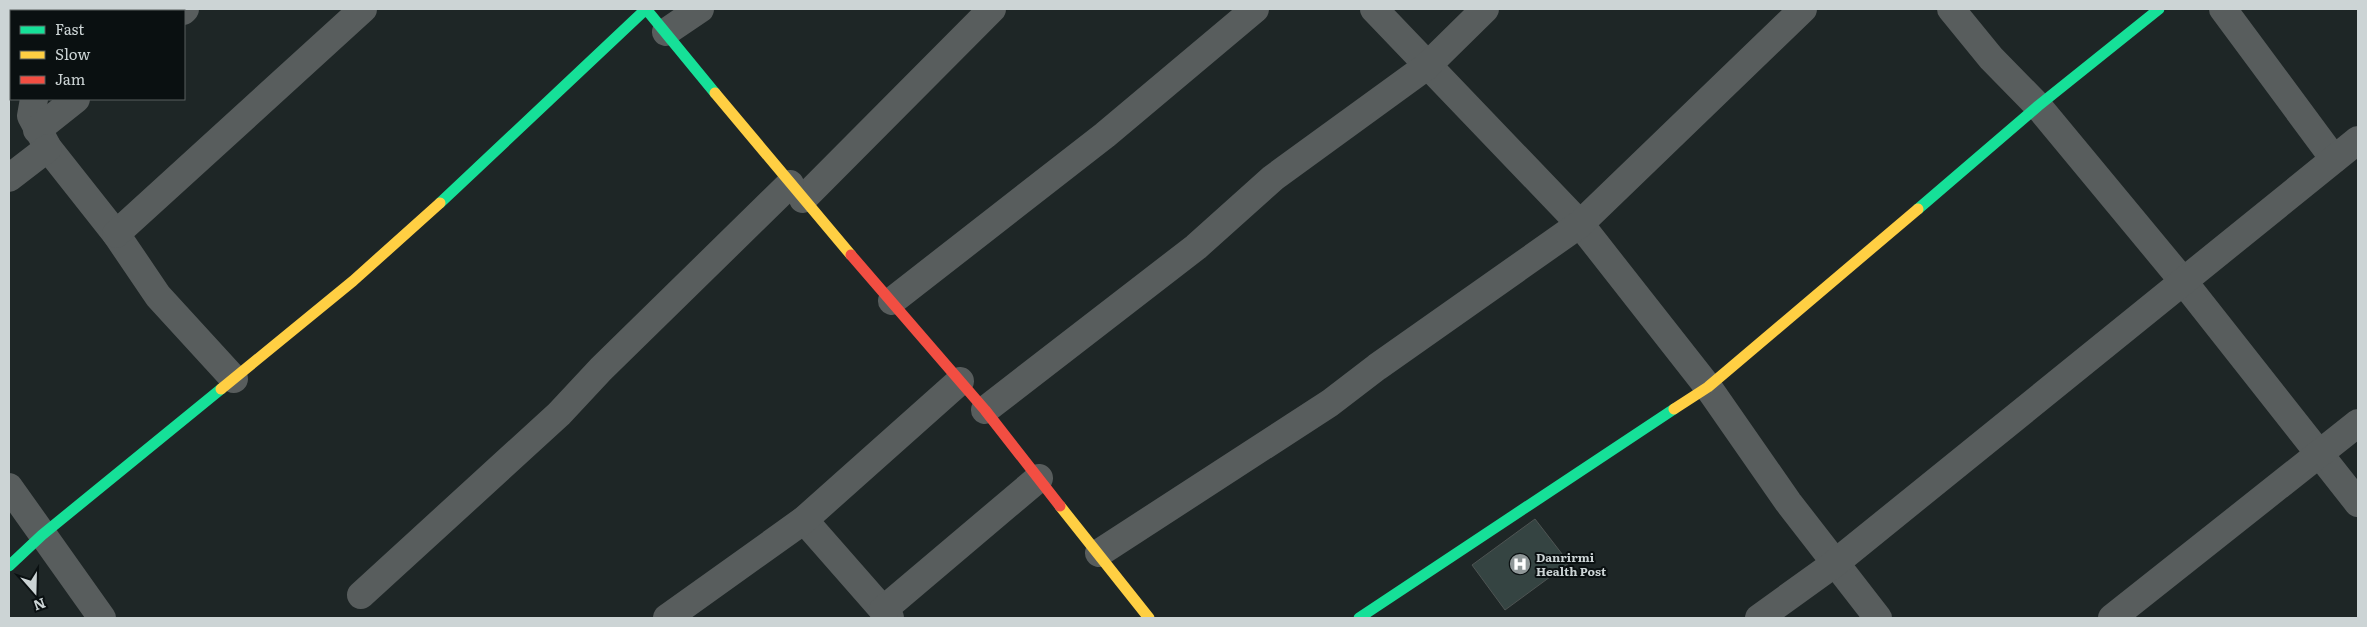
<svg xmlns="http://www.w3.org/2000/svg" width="2367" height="627" font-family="Literata,serif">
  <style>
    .building { fill: #354442; stroke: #4e5453 }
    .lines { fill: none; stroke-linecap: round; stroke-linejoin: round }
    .street { stroke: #585d5d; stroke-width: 28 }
    .fast { stroke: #16e098; stroke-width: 11 }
    .slow { stroke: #ffcf43; stroke-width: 11 }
    .jam { stroke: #f24e42; stroke-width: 11 }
    .labels { text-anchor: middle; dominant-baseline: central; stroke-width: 4; stroke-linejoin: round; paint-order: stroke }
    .poi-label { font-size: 12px; font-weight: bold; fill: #ccd4d5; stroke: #0a1011; text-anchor: start }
  </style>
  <rect width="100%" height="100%" fill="#1e2626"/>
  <polygon class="building" points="1535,519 1569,563 1505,610 1472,565"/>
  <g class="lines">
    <g class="street">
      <polyline points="1374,9 1580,224 1708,387 1788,502 1878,618"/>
      <polyline points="1951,9 1991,58 2038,106 2183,281 2358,503"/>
      <polyline points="2223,9 2334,159"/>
      <polyline points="183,11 185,9"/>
      <polyline points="666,32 700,9"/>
      <polyline points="9,48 11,51"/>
      <polyline points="34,99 31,116 48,148 116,234 158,296 234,379"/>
      <polyline points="37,130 76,99"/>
      <polyline points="9,178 48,148"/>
      <polyline points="803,199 992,9"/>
      <polyline points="116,234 363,9"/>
      <polyline points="892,301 1105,135 1255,9"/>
      <polyline points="985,410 1196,247 1273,178 1427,66 1485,9"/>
      <polyline points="9,487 102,618"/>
      <polyline points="804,520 890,618"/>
      <polyline points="1099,553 1330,403 1377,367 1580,224 1803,9"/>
      <polyline points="361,595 559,414 601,369 790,184"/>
      <polyline points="883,610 1039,478"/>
      <polyline points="667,618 804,520 960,381"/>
      <polyline points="1759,618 1834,564 2358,140"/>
      <polyline points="2112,618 2358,423"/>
    </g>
    <g class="fast">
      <polyline points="440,203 646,9 715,93"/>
      <polyline points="1918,209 2038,106 2159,9"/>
      <polyline points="9,566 42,535 221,389"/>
      <polyline points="1359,618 1674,409"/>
    </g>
    <g class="slow">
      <polyline points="715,93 851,255"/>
      <polyline points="221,389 353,281 440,203"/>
      <polyline points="1674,409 1708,387 1918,209"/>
      <polyline points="1060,506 1149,618"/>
    </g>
    <polyline class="jam" points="851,255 985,410 1060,506"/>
  </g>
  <defs>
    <g id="hospital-disc" transform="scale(1.125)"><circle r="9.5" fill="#8f9798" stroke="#0a1011"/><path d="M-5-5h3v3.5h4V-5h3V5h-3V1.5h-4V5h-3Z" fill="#fff"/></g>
  </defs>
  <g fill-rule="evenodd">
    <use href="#hospital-disc" x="1520" y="564"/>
  </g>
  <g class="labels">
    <g class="poi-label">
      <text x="1536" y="557">Danrirmi<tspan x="1536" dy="14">Health Post</tspan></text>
    </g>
  </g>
  <rect width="2367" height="627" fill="none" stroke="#ccd4d5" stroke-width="20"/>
  <rect x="10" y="10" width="175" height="90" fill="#0a1011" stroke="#585e5f"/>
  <rect x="20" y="26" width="25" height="8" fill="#16e098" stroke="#585e5f"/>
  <text x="55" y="35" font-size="15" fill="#ccd4d5">Fast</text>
  <rect x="20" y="51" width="25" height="8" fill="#ffcf43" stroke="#585e5f"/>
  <text x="55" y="60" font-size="15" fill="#ccd4d5">Slow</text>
  <rect x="20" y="76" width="25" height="8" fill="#f24e42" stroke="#585e5f"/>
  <text x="55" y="85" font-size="15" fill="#ccd4d5">Jam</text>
  <g transform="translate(35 592) rotate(160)" stroke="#0a1011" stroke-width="4" paint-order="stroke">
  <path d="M0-4L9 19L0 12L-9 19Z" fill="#ccd4d5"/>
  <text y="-8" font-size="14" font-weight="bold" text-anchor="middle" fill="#ccd4d5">N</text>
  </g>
</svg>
